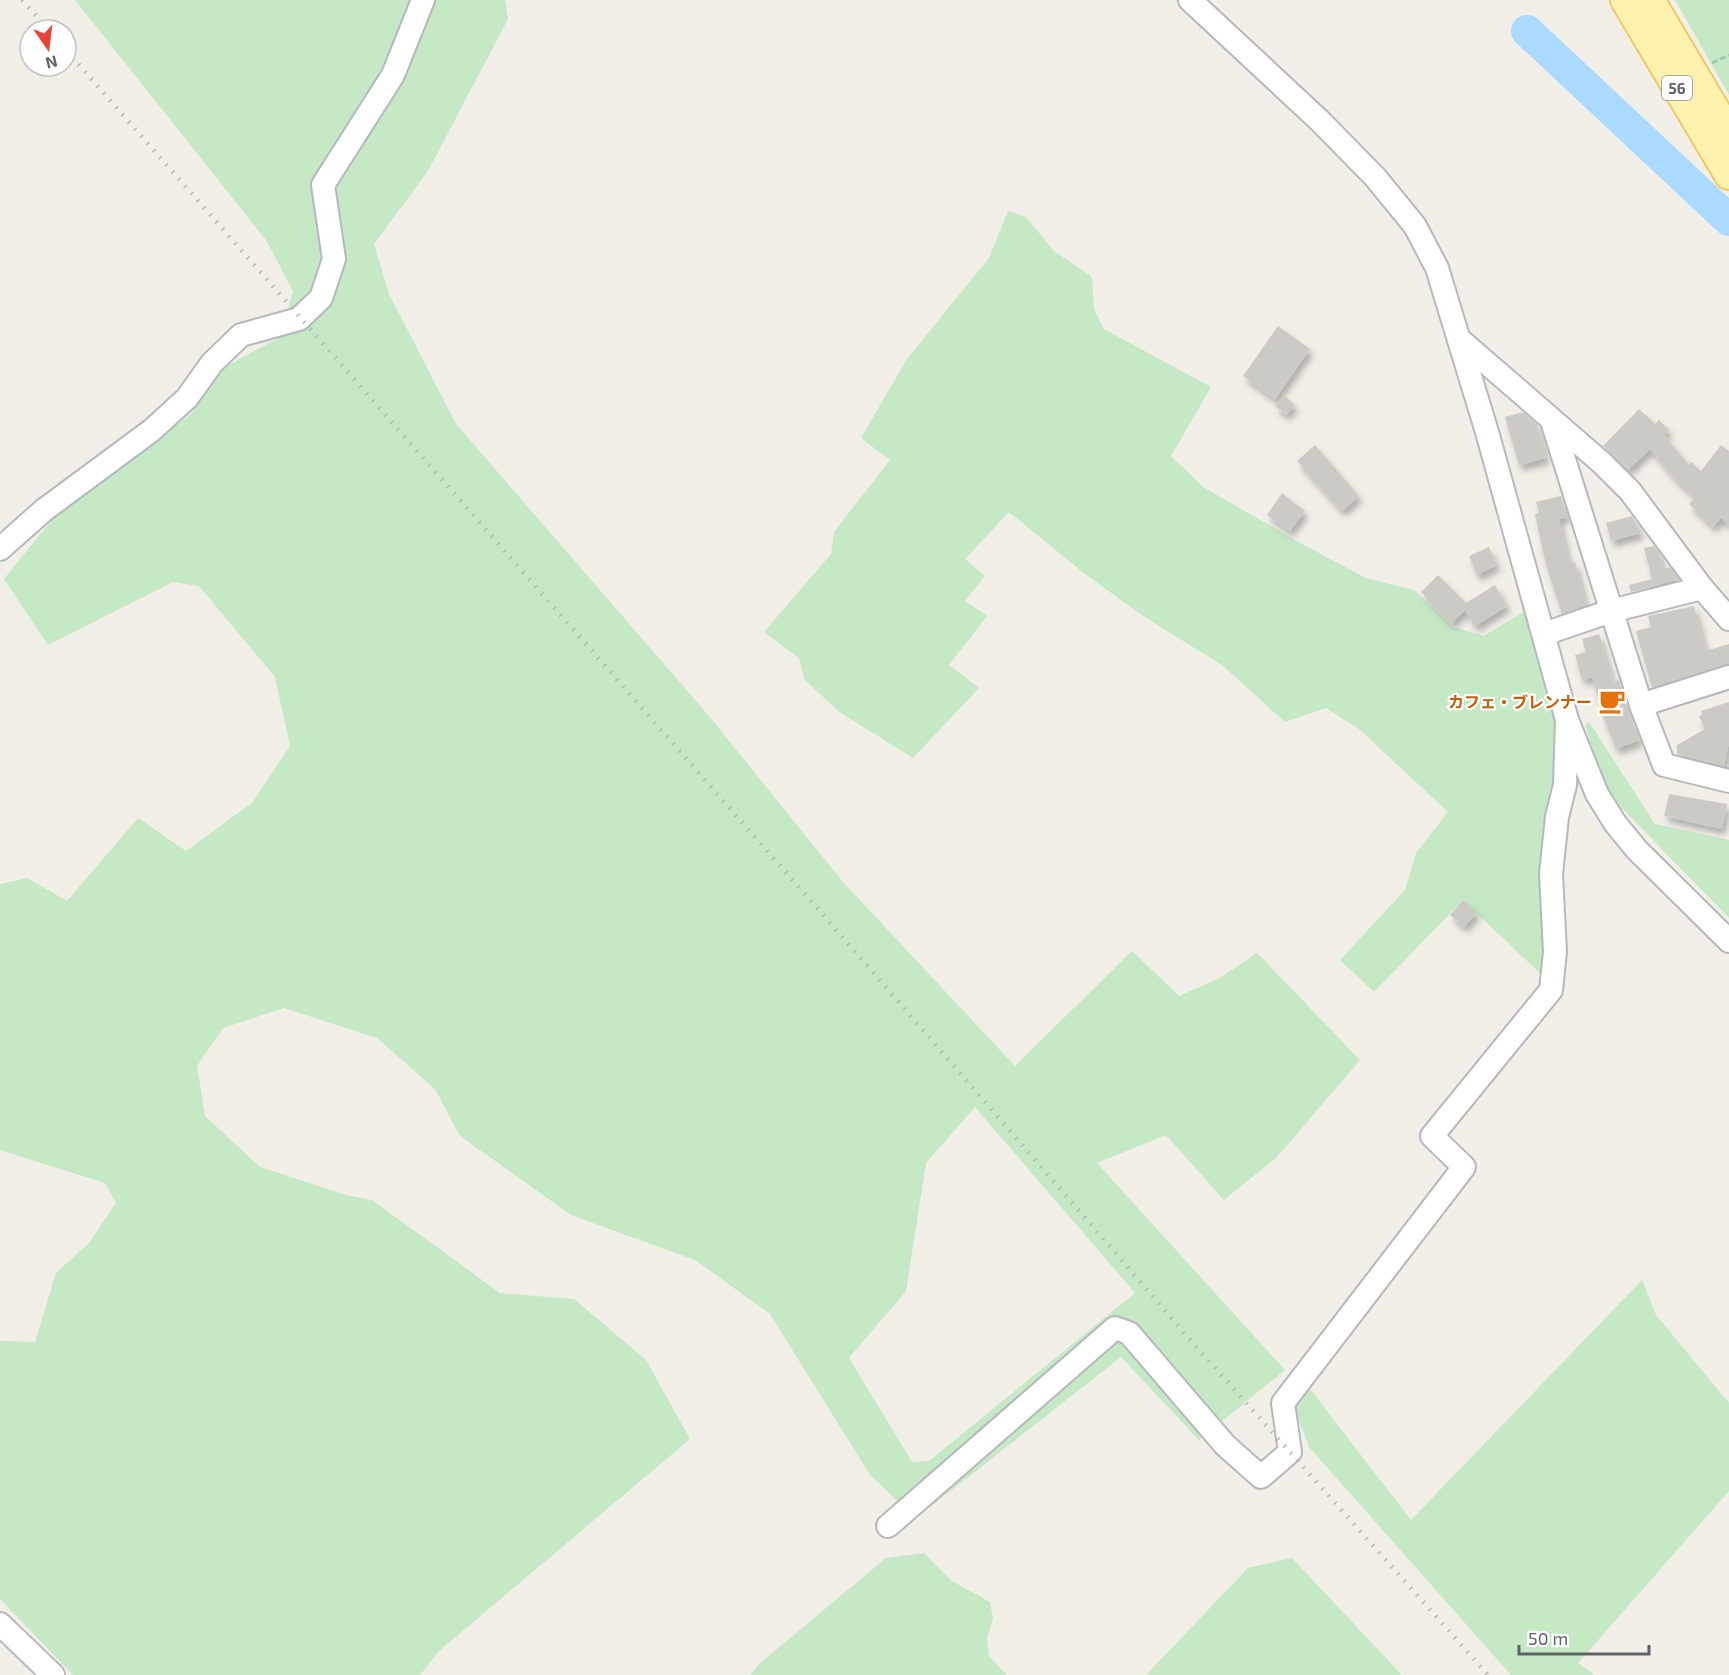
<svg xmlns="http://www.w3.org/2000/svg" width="1729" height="1675" font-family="'Exo 2','Noto Sans JP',sans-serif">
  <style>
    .green { fill: #c5e8c5; fill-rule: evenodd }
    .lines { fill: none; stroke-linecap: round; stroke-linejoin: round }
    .river { stroke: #aadaff; stroke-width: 32 }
    .building { fill: #cccac5; filter: url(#shadow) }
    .minor-casing { stroke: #b5b8bc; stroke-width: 26 }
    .major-casing { stroke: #f2c960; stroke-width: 32 }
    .path { stroke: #9cc7a9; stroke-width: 3; stroke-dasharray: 6 3; stroke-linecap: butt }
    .minor { stroke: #fff; stroke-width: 22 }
    .major { stroke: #fff2af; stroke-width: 28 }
    .rail { stroke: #b6b7b8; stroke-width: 4.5; stroke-dasharray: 1.5 8; stroke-linecap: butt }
    .labels { text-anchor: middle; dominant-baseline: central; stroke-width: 4.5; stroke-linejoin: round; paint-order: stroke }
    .shield { fill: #fff; stroke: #8f9295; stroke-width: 1.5 }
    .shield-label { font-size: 15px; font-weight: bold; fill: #5f6368 }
    .food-label { font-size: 16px; font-weight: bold; fill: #c56008; stroke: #fff; text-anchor: end }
  </style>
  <defs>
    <filter id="shadow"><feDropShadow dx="3.5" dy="6" stdDeviation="3" flood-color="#0004"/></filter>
  </defs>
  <rect width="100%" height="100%" fill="#f1efe8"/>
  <g class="green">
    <path d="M75,0H505L508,19L428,171L374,244L389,294L456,424L709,716L843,882L1015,1066L1132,951L1179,996L1220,978L1257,953L1360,1060L1277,1157L1224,1200L1166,1135L1097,1163L1285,1370L1199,1440L1121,1357L916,1518L870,1475L770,1314L695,1260L571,1215L460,1136L435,1089L377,1038L284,1008L223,1028L197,1066L205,1116L260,1167L346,1195L372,1200L500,1293L574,1299L646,1360L690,1439L439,1651L420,1675H73L0,1599V1341L35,1342L56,1273L89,1243L116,1203L105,1183L0,1150V884L27,878L67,901L138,818L186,851L252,803L290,746L275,677L199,586L173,582L48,645L4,579L55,516L191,414L225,367L280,337L293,291L266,240ZM975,1107L1135,1293L929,1461L912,1462L849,1358L906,1291L926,1163Z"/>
    <polygon points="1675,0 1729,0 1729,95"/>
    <polygon points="1008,211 1026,217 1054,251 1092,277 1094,309 1104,329 1211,387 1171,456 1203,487 1302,544 1366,578 1414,590 1453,627 1484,636 1528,609 1558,718 1546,979 1463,900 1374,992 1340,960 1405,890 1416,853 1448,812 1359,729 1326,708 1285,722 1222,665 1143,616 1085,574 1009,512 965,559 985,576 965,601 987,616 949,665 979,688 913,758 838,711 804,679 799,658 764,632 831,554 834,532 890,460 861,438 907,359 989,258"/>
    <polygon points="1589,722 1655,824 1729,840 1729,918 1615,801 1599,769 1585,725"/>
    <polygon points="1642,1280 1656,1315 1729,1403 1729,1491 1578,1663 1595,1675 1511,1675 1309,1447 1294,1407 1310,1389 1411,1520"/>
    <polygon points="924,1553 952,1581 990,1602 993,1619 987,1638 989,1656 1007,1675 750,1675 759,1664 886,1558"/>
    <polygon points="1292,1558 1402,1675 1146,1675 1248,1568"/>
  </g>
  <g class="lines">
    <polyline class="river" points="1527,31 1729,220"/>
  </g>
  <g class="building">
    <polygon points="1278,326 1310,349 1275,399 1243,376"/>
    <polygon points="1285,396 1295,405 1286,415 1275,406"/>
    <polygon points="1639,409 1655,424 1659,420 1669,430 1664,435 1689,465 1692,462 1701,471 1721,445 1729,451 1729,526 1721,518 1713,527 1689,504 1695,497 1674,478 1650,449 1628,470 1603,446"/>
    <polygon points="1523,412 1537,424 1546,458 1519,465 1505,417"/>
    <polygon points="1315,445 1359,496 1342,511 1297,461"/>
    <polygon points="1282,493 1305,511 1290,531 1267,515"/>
    <polygon points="1561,496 1567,517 1559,519 1569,563 1575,562 1586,605 1562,614 1545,561 1535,514 1539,513 1536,502"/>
    <polygon points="1632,516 1641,533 1611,541 1606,523"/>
    <polygon points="1654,546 1659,553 1663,569 1670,567 1679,579 1631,592 1629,585 1652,579 1644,548"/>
    <polygon points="1489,547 1497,565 1477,575 1469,556"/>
    <polygon points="1438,575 1466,603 1495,585 1507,606 1475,626 1465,610 1452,623 1421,592"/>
    <polygon points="1694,606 1706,651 1729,644 1729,664 1652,687 1636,631 1651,627 1648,616"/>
    <polygon points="1599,634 1613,682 1619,680 1631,724 1633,723 1640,740 1616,749 1604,719 1592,677 1582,680 1575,655 1586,652 1582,639"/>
    <polygon points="1729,702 1729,742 1724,766 1677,754 1677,745 1705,729 1699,716 1702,715 1701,711"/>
    <polygon points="1669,794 1727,804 1722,829 1664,816"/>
    <polygon points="1463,900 1477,912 1464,927 1450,915"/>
  </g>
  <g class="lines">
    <g class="minor-casing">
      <g id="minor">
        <polyline points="1190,0 1319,120 1375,177 1415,226 1437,268 1487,432 1567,720 1597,794 1615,823 1637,850 1729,941"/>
        <polyline points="1459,339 1602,463 1630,491 1702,588 1729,619"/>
        <polyline points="1552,421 1641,705 1664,765 1729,781"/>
        <polyline points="0,549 44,510 152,430 187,398 212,363 241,335 299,319 321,298 334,259 323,185 393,75 423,0"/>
        <polyline points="1544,634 1611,611 1702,588"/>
        <polyline points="1641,705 1729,677"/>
        <polyline points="888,1526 1115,1328 1129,1333 1225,1445 1261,1477 1290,1452 1283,1403 1464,1167 1432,1136 1551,990 1555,952 1551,874 1557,817 1565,785 1567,720"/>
        <polyline points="0,1624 53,1675"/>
      </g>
    </g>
    <g class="major-casing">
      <g id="major">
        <polyline points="1625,0 1729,175"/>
        <polyline points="1650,0 1729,133"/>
      </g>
    </g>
    <polyline class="path" points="1712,63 1729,55"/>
    <use href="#minor" class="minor"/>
    <use href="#major" class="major"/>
    <g class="rail">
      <polyline points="22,0 49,30"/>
      <polyline points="66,50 859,956 1193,1343 1488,1675"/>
    </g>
  </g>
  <defs>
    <g id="cafe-bare" transform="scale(2.07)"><path d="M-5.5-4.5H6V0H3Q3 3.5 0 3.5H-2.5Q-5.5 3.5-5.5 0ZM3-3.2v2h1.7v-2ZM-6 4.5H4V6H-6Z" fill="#e8710a" stroke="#fff" stroke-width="2.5" paint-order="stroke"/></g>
  </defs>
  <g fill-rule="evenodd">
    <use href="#cafe-bare" x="1612" y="701"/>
  </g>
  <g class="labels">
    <rect class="shield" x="1662" y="76" width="30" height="24" rx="4.5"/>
    <g class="shield-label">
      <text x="1677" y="88">56</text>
    </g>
    <g class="food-label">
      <text x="1592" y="701">カフェ・ブレンナー</text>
    </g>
  </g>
  <g transform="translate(48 48) rotate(166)"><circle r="28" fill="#ffffff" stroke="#bfc1c3" stroke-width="1.5"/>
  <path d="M0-4.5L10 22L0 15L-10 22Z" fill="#ea4335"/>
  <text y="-9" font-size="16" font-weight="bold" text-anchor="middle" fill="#5f6368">N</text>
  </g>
  <path d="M1519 1645v9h130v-9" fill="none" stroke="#5f6368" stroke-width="3"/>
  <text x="1528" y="1645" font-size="18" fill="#5f6368" stroke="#ffffff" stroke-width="4.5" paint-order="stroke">50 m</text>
</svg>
